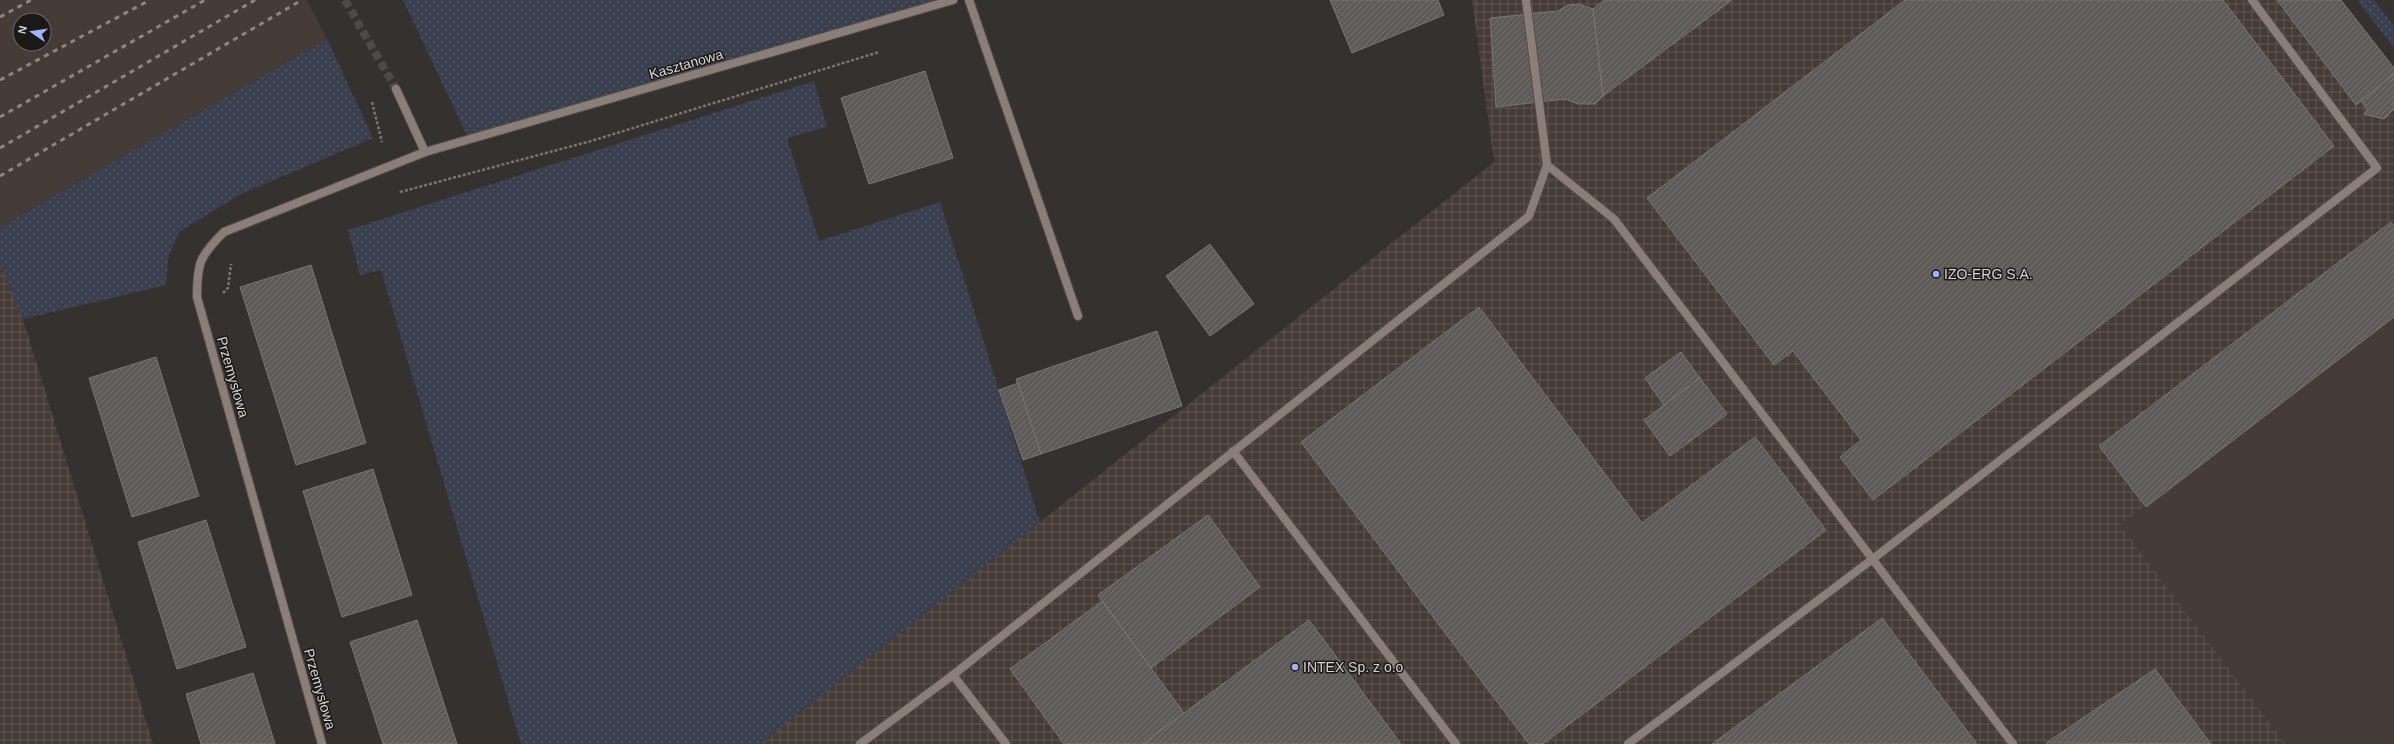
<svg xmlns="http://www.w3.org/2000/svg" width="2394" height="744" font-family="Arial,sans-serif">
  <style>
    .built { fill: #453b37; fill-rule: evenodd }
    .industrial { fill: url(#industrial-grid) }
    .green { fill: url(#green-dots) }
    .building { fill: url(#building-hatch); stroke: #7a7573 }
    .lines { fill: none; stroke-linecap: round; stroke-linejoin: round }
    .minor-tunnel { stroke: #4d4a48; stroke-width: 8; stroke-dasharray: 8 4; stroke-linecap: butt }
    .service-casing { stroke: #524f4d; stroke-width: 10 }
    .minor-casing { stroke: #524f4d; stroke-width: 10 }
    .path { stroke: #787573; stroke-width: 2.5; stroke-dasharray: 3 2; stroke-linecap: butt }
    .service { stroke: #8b7d77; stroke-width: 8 }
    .minor { stroke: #8b7d77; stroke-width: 8 }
    .rail { stroke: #898684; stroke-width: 3; stroke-dasharray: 5 5; stroke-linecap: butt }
    .poi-dot { fill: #a1b2fd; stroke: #1b1918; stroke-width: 1.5 }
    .labels { text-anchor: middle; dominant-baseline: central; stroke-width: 3; stroke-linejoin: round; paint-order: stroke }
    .street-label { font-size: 14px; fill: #d8d6d4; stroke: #1b1918 }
    .poi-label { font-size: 14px; fill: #d8d6d4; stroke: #1b1918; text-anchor: start }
  </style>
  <defs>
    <pattern id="industrial-grid" width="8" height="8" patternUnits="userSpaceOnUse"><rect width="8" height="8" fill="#453b37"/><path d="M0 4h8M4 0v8" fill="none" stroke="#5f5753"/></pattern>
    <pattern id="green-dots" width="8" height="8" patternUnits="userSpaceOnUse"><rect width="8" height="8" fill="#3a3f50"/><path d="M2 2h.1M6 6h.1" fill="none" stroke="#565a68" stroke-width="1.8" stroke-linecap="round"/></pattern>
    <pattern id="building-hatch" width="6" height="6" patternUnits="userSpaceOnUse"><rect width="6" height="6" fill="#5e5a58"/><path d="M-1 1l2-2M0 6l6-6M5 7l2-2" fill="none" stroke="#74716f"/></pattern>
  </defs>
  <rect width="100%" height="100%" fill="#35312f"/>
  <g class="built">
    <path d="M0,0H307L327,39L0,227ZM20,20H44V44H20Z"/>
    <polygon points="2394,317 2394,744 2286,744 2120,525"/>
  </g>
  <g class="industrial">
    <polygon points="1472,0 2325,0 2394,84 2394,317 2120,525 2286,744 760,744 1494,162"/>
    <polygon points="0,263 23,319 153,744 0,744"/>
  </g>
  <g class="green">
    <polygon points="403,0 953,0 469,140"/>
    <polygon points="2357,0 2374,0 2394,26 2394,48"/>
    <polygon points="327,39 373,138 241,194 179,232 168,258 166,285 23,319 0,263 0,227"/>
    <polygon points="814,81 827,127 787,138 819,241 940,202 1040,522 760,744 521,744 381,270 360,275 348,230"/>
  </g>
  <g class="building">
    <polygon points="1330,0 1438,0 1444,15 1352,53"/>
    <polygon points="1604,0 1732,0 1603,96 1593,9"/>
    <polygon points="1905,0 2223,0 2334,146 1873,500 1840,457 1861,440 1793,351 1774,365 1647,198"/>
    <polygon points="2277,0 2341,0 2394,68 2394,74 2356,105"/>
    <polygon points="1579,4 1593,9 1603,96 1595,104 1578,104 1565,99 1496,107 1490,18 1558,11 1568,5"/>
    <polygon points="925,71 953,158 869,184 841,98"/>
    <polygon points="2394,74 2394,109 2384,119 2364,114 2367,110 2361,101"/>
    <polygon points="2391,222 2394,226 2394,317 2146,507 2099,446"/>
    <polygon points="1210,244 1254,304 1210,336 1166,276"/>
    <polygon points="311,265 366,443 296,465 240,287"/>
    <polygon points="1479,307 1642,523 1755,437 1826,530 1543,744 1529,744 1301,442"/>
    <polygon points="1157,331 1182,406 1041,454 1016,379"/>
    <polygon points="1681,352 1700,378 1664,405 1645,378"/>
    <polygon points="156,357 199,496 132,517 89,378"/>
    <polygon points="1700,378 1727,414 1670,456 1644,420"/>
    <polygon points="1018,383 1041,454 1023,460 999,390"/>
    <polygon points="373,469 412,595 342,617 303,491"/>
    <polygon points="1208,515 1260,587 1151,668 1098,595"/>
    <polygon points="206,520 246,647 177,669 138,542"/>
    <polygon points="1102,601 1184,713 1143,744 1064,744 1010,669"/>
    <polygon points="1882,618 1977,744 1712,744"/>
    <polygon points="417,620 457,744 383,744 350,642"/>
    <polygon points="1309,620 1401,744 1143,744 1184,713"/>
    <polygon points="2155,669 2211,744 2046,743"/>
    <polygon points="253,673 275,744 201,744 186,694"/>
  </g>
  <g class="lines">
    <polyline class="minor-tunnel" points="345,0 396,89"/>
    <g class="service-casing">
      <g id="service">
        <polyline points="969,0 1078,316"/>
        <polyline points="1547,165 1614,219 2013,744"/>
        <polyline points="1233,451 1456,744"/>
        <polyline points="953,675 1006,744"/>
        <polyline points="860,744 953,675 1529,216 1547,165 1526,0"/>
        <polyline points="1628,744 1874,558 2377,168 2252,0"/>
      </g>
    </g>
    <g class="minor-casing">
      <g id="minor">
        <polyline points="396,89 425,152"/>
        <path d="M322,744L197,297C197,262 200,256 224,232L425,152L953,0"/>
      </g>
    </g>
    <g class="path">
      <polyline points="372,102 382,142"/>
      <polyline points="400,192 591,141 879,52"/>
      <polyline points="223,293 228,288 231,264"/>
    </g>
    <use href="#service" class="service"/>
    <use href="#minor" class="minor"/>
    <g class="rail">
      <polyline points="0,17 31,0"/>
      <polyline points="0,80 150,0"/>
      <polyline points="0,117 205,0"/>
      <polyline points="0,148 255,0"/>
      <polyline points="0,176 302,0"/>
    </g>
  </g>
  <g class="poi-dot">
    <circle cx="1936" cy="274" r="4"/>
    <circle cx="1295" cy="667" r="4"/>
  </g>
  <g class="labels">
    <g class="street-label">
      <text transform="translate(686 64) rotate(-16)">Kasztanowa</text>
      <text transform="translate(233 377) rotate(74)">Przemysłowa</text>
      <text transform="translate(320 689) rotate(74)">Przemysłowa</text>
    </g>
    <g class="poi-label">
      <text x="1944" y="274">IZO-ERG S.A.</text>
      <text x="1303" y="667">INTEX Sp. z o.o</text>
    </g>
  </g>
  <g transform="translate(32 32) rotate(283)"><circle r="19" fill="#1b1918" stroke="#676563"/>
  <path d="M0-3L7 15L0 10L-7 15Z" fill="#a1b2fd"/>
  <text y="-6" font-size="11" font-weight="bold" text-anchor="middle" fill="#d8d6d4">N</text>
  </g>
</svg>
